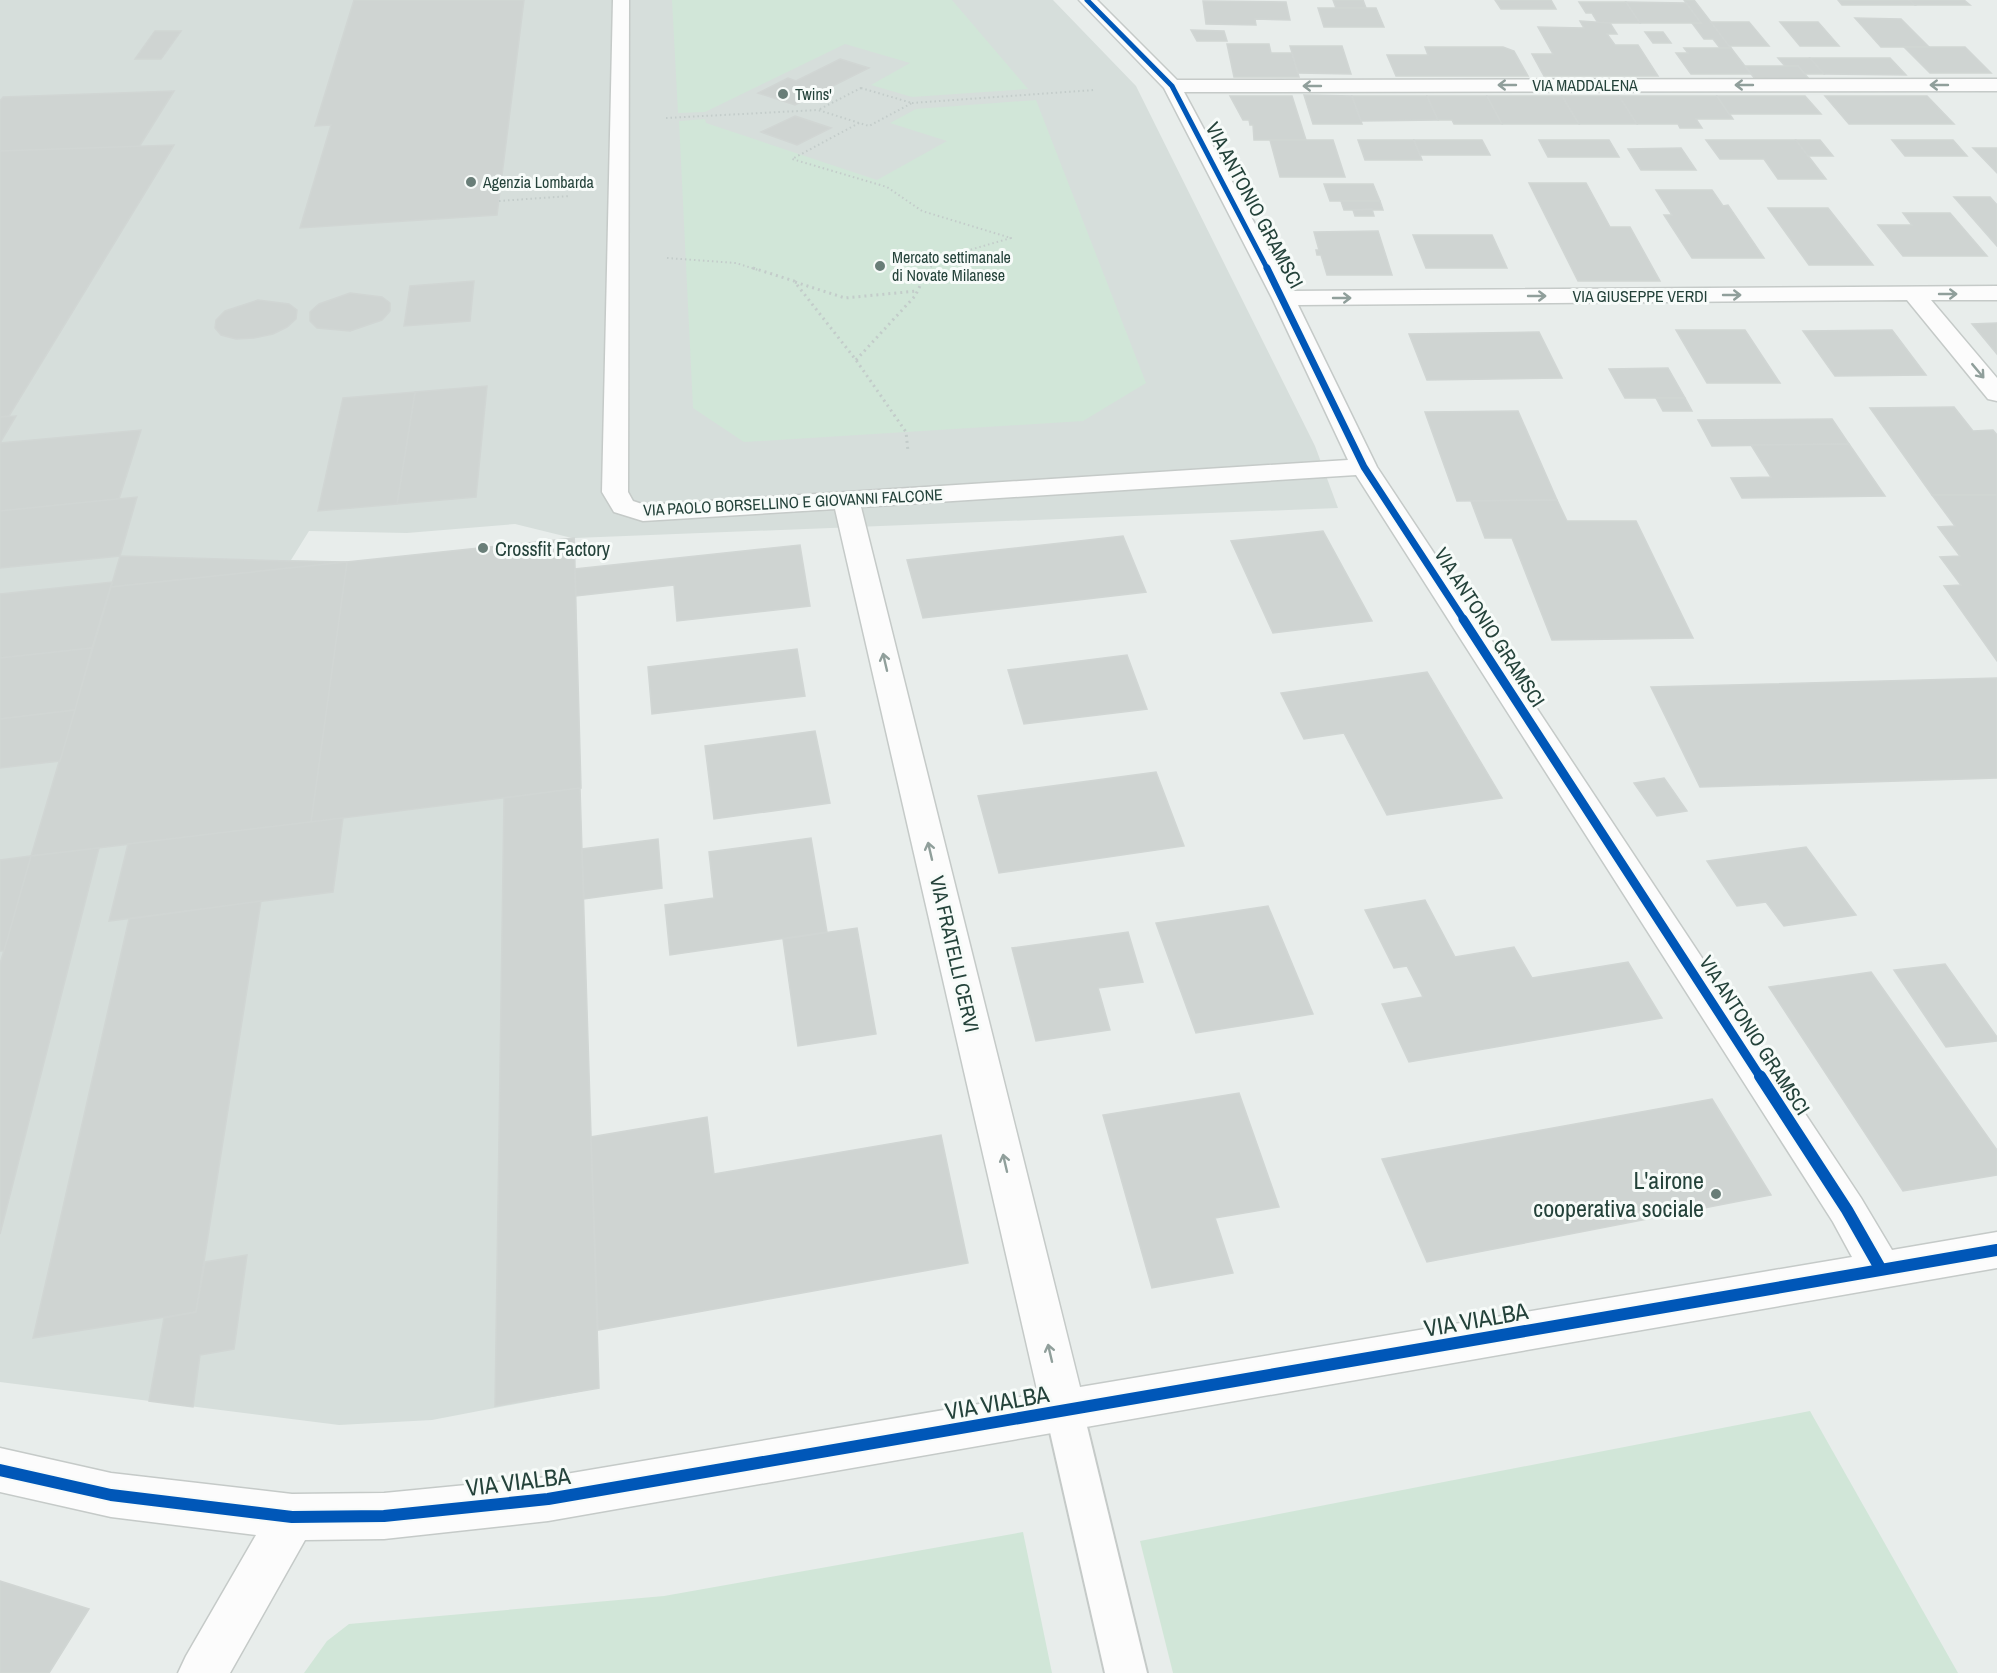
<svg xmlns="http://www.w3.org/2000/svg" width="1997" height="1673" font-family="'Archivo Narrow',sans-serif">
  <style>
    .built { fill: #d6dedb; fill-rule: evenodd }
    .green { fill: #d1e6d8 }
    .building { fill: #cfd4d2; stroke: #d1d6d4; stroke-width: 1.5 }
    .lines { fill: none; stroke-linecap: round; stroke-linejoin: round }
    .lane-casing { stroke: #c5cac8; stroke-width: 4 }
    .street-casing { stroke: #c5cac8; stroke-width: 3 }
    .path-far1 { stroke: #c3ccca; stroke-width: 2; stroke-dasharray: 1.5 3; stroke-linecap: butt }
    .path { stroke: #c3ccca; stroke-width: 3; stroke-dasharray: 2 4; stroke-linecap: butt }
    .lane { fill: #fcfcfc; fill-rule: evenodd }
    .street { fill: #fcfcfc; fill-rule: evenodd }
    .cycleway-far3-casing { stroke: #f7fbf9; stroke-width: 8 }
    .cycleway-far2-casing { stroke: #f7fbf9; stroke-width: 10 }
    .cycleway-far1-casing { stroke: #f7fbf9; stroke-width: 13 }
    .cycleway-casing { stroke: #f7fbf9; stroke-width: 16 }
    .cycleway-far3 { stroke: #0057b8; stroke-width: 5 }
    .cycleway-far2 { stroke: #0057b8; stroke-width: 7 }
    .cycleway-far1 { stroke: #0057b8; stroke-width: 9 }
    .cycleway { stroke: #0057b8; stroke-width: 12 }
    .oneway { stroke: #909f9b }
    .poi-dot { fill: #697e78; stroke: #f7fbf9; stroke-width: 2 }
    .labels { text-anchor: middle; dominant-baseline: central; stroke-width: 6; stroke-linejoin: round; paint-order: stroke }
    .far-street-label { font-size: 16px; fill: #24423a; stroke: #f7fbf9 }
    .far-poi-label { font-size: 16px; fill: #24423a; stroke: #f7fbf9; text-anchor: start }
    .street-label { font-size: 20px; fill: #24423a; stroke: #f7fbf9 }
    .poi-label { font-size: 20px; fill: #24423a; stroke: #f7fbf9; text-anchor: start }
    .near-poi-label { font-size: 24px; fill: #24423a; stroke: #f7fbf9; text-anchor: end }
    .near-street-label { font-size: 24px; fill: #24423a; stroke: #f7fbf9 }
  </style>
  <rect width="100%" height="100%" fill="#e8edeb"/>
  <path class="built" d="M0,0H1053L1136,86L1315,446L1338,508L575,538L580,788L599,1388L432,1420L339,1425L0,1382ZM515,524L572,538L347,562L291,560L309,531L407,533Z"/>
  <g class="green">
    <polygon points="672,0 952,0 1028,89 912,97 871,85 910,63 845,44 705,112 678,113"/>
    <polygon points="1036,100 1146,383 1083,421 744,442 693,408 679,121 705,119 706,123 877,180 947,141 890,123 916,109"/>
    <polygon points="1810,1411 1958,1673 1173,1673 1140,1541"/>
    <polygon points="1023,1532 1052,1673 304,1673 327,1641 349,1624 664,1596"/>
  </g>
  <g class="building">
    <polygon points="354,0 524,0 497,215 300,228 331,125 315,126"/>
    <polygon points="1333,0 1363,0 1366,8 1336,8"/>
    <polygon points="1495,0 1551,0 1556,9 1501,9"/>
    <polygon points="1684,0 1694,0 1731,48 1720,48 1713,39 1704,39 1692,23 1701,23"/>
    <polygon points="1838,0 1909,0 1915,5 1842,5"/>
    <polygon points="1909,0 1964,0 1970,5 1915,5"/>
    <polygon points="1203,1 1286,2 1290,20 1255,19 1256,25 1206,24"/>
    <polygon points="1579,2 1626,2 1640,23 1598,23 1592,13 1586,13"/>
    <polygon points="1626,2 1686,3 1701,23 1640,23"/>
    <polygon points="1318,8 1376,8 1384,27 1324,27"/>
    <polygon points="1855,18 1901,19 1929,47 1881,47"/>
    <polygon points="1580,21 1610,23 1617,34 1607,34 1615,45 1638,45 1658,76 1544,76 1532,54 1553,54 1538,27 1584,28"/>
    <polygon points="1711,22 1749,22 1769,46 1729,46"/>
    <polygon points="1780,22 1818,22 1839,46 1800,46"/>
    <polygon points="1191,30 1224,31 1227,41 1197,41"/>
    <polygon points="155,31 181,31 161,59 135,59"/>
    <polygon points="1645,32 1663,32 1671,43 1653,43"/>
    <polygon points="1227,44 1269,44 1271,53 1292,53 1299,77 1234,77"/>
    <polygon points="1290,46 1342,46 1351,74 1298,73"/>
    <polygon points="1425,47 1503,47 1514,51 1528,76 1396,76 1387,55 1428,55"/>
    <polygon points="1904,47 1965,47 1991,73 1930,73"/>
    <polygon points="1684,48 1731,48 1751,74 1691,74 1676,53 1688,53"/>
    <polygon points="1778,58 1810,58 1824,74 1805,74 1798,66 1785,66"/>
    <polygon points="1810,58 1890,58 1906,75 1824,74"/>
    <polygon points="840,59 869,68 795,105 758,93 788,78 796,81"/>
    <polygon points="1745,66 1798,66 1809,79 1755,79"/>
    <polygon points="174,91 139,147 0,151 0,101 3,97"/>
    <polygon points="1304,95 1352,96 1362,124 1313,124"/>
    <polygon points="1230,96 1292,96 1306,140 1254,140 1253,125 1250,125 1249,120 1243,120"/>
    <polygon points="1352,96 1427,96 1438,120 1361,121"/>
    <polygon points="1427,96 1487,96 1502,124 1454,124 1452,120 1438,120"/>
    <polygon points="1487,96 1562,96 1579,124 1502,124"/>
    <polygon points="1562,96 1619,96 1637,124 1579,124"/>
    <polygon points="1619,96 1717,96 1733,119 1696,119 1702,128 1680,128 1678,124 1637,124"/>
    <polygon points="1717,96 1805,96 1821,114 1729,114"/>
    <polygon points="1825,96 1927,96 1954,124 1849,124"/>
    <polygon points="795,116 831,128 797,145 761,132"/>
    <polygon points="1270,140 1333,140 1345,177 1280,177"/>
    <polygon points="1358,140 1414,140 1422,160 1365,160"/>
    <polygon points="1414,140 1482,140 1490,155 1420,155"/>
    <polygon points="1539,140 1609,140 1619,157 1548,157"/>
    <polygon points="1706,140 1796,140 1826,179 1778,179 1764,159 1720,159"/>
    <polygon points="1796,140 1820,140 1833,156 1808,156"/>
    <polygon points="1892,140 1953,140 1967,156 1905,156"/>
    <polygon points="174,145 9,416 0,417 0,151"/>
    <polygon points="1681,148 1696,170 1641,170 1628,149"/>
    <polygon points="1973,148 1997,148 1997,173"/>
    <polygon points="1529,183 1586,183 1610,227 1630,227 1660,281 1578,281"/>
    <polygon points="1324,184 1373,184 1380,201 1330,201"/>
    <polygon points="1656,190 1712,190 1723,206 1728,205 1764,258 1692,258 1664,215 1672,215"/>
    <polygon points="1954,197 1990,197 1997,205 1997,246"/>
    <polygon points="1341,201 1380,201 1383,210 1344,210"/>
    <polygon points="1768,208 1828,208 1873,265 1809,265"/>
    <polygon points="1372,209 1374,216 1355,216 1353,210"/>
    <polygon points="1903,213 1950,213 1987,256 1903,256 1878,225 1912,225"/>
    <polygon points="1378,231 1392,275 1327,275 1321,255 1317,255 1316,250 1319,250 1314,232"/>
    <polygon points="1413,235 1492,235 1507,268 1426,268"/>
    <polygon points="474,281 470,321 404,326 410,286"/>
    <polygon points="350,293 382,297 390,303 390,311 382,320 350,331 317,328 310,321 310,312 319,304"/>
    <polygon points="258,300 289,304 297,310 296,319 287,327 273,334 254,338 236,339 221,335 215,328 216,320 225,311"/>
    <polygon points="1997,323 1997,354 1972,324"/>
    <polygon points="1676,330 1745,330 1780,383 1707,383"/>
    <polygon points="1892,330 1926,375 1835,376 1803,331"/>
    <polygon points="1539,332 1562,378 1427,380 1409,334"/>
    <polygon points="1668,368 1685,398 1625,398 1609,369"/>
    <polygon points="487,386 476,497 397,504 415,392"/>
    <polygon points="415,392 397,504 318,511 343,398"/>
    <polygon points="1656,398 1685,398 1692,411 1663,411"/>
    <polygon points="1954,407 1973,431 1993,430 1997,435 1997,495 1932,495 1870,408"/>
    <polygon points="1518,411 1557,500 1457,501 1425,412"/>
    <polygon points="16,416 0,443 0,417"/>
    <polygon points="1832,419 1849,444 1712,446 1698,420"/>
    <polygon points="141,430 119,499 0,511 0,443"/>
    <polygon points="1849,444 1885,496 1742,498 1731,478 1771,477 1751,445"/>
    <polygon points="1932,495 1997,495 1997,661 1944,586 1961,585 1940,557 1960,556 1938,527 1955,526"/>
    <polygon points="137,497 120,556 0,568 0,511"/>
    <polygon points="1557,500 1567,521 1636,521 1693,638 1552,640 1512,538 1485,538 1471,501"/>
    <polygon points="1323,531 1372,621 1273,633 1231,541"/>
    <polygon points="1123,536 1146,592 923,618 907,560"/>
    <polygon points="574,538 581,788 311,822 347,562"/>
    <polygon points="800,545 810,606 677,621 674,585 576,596 575,569"/>
    <polygon points="120,556 291,561 347,562 111,587"/>
    <polygon points="347,562 311,822 31,856 111,587"/>
    <polygon points="112,582 92,648 0,658 0,594"/>
    <polygon points="92,648 75,710 0,719 0,658"/>
    <polygon points="797,649 805,696 652,714 648,667"/>
    <polygon points="1127,655 1147,709 1024,724 1008,670"/>
    <polygon points="1427,672 1502,798 1387,815 1344,733 1304,739 1281,693"/>
    <polygon points="1997,678 1997,778 1700,787 1651,687"/>
    <polygon points="75,710 60,761 0,768 0,719"/>
    <polygon points="815,731 830,803 714,819 705,746"/>
    <polygon points="1156,772 1184,846 999,873 978,796"/>
    <polygon points="1664,778 1687,811 1657,816 1634,783"/>
    <polygon points="580,788 599,1388 495,1406 504,798"/>
    <polygon points="343,818 333,892 109,921 128,844"/>
    <polygon points="811,838 827,932 670,955 665,905 714,898 709,852"/>
    <polygon points="658,839 662,888 584,899 582,849"/>
    <polygon points="1806,847 1856,915 1784,926 1766,902 1737,906 1707,861"/>
    <polygon points="99,848 0,1234 0,964 31,856"/>
    <polygon points="31,856 4,951 0,951 0,860"/>
    <polygon points="1425,900 1455,957 1514,947 1532,978 1628,962 1662,1018 1409,1062 1382,1004 1423,997 1407,966 1394,968 1365,910"/>
    <polygon points="261,901 196,1312 33,1338 129,919"/>
    <polygon points="1268,906 1313,1014 1196,1033 1156,923"/>
    <polygon points="857,928 876,1034 798,1046 783,939"/>
    <polygon points="1128,932 1143,982 1098,988 1110,1030 1036,1041 1012,948"/>
    <polygon points="1945,964 1997,1037 1997,1041 1946,1047 1894,970"/>
    <polygon points="1871,972 1997,1150 1997,1175 1903,1191 1769,987"/>
    <polygon points="1239,1093 1279,1207 1215,1218 1233,1273 1152,1288 1103,1115"/>
    <polygon points="1712,1099 1771,1195 1427,1262 1382,1159"/>
    <polygon points="707,1117 714,1174 941,1135 968,1263 598,1330 591,1137"/>
    <polygon points="247,1255 234,1349 200,1355 193,1407 149,1401 164,1318 196,1312 205,1262"/>
    <polygon points="0,1581 89,1609 49,1673 0,1673"/>
  </g>
  <g class="lines">
    <g class="lane-casing">
      <polygon id="lane" points="1064,1392 1077,1397 1083,1410 1147,1673 1105,1673 1045,1410 1051,1397"/>
    </g>
    <g class="street-casing">
      <path id="street" d="M613,0H629L628,492L633,501L645,505L1348,460L1272,298L1164,88L1079,0H1097L1177,80L1997,79V91L1184,92L1291,291L1997,286V300H1931L1997,378V401L1988,399L1907,300L1298,305L1377,467L1861,1198L1892,1250L1997,1232V1268L548,1521L384,1539L305,1540L230,1673H178L186,1656L256,1535L111,1517L0,1492V1448L111,1473L292,1494L384,1493L548,1477L1038,1394L835,509L643,521L614,512L602,492ZM1356,475L1833,1222L1852,1257L1080,1387L861,507Z"/>
    </g>
    <g class="path-far1">
      <polygon points="861,88 912,103 869,126 818,110"/>
      <polyline points="912,103 1094,90"/>
      <polyline points="666,118 818,110"/>
      <polyline points="859,123 792,159 887,187 922,211 1011,238 938,259 928,270"/>
      <polyline points="499,201 570,196"/>
      <polyline points="667,258 736,263 758,270"/>
    </g>
    <g class="path">
      <polyline points="753,268 794,281 856,360 906,432 908,451"/>
      <polyline points="795,282 845,298 917,291"/>
      <polyline points="856,360 915,296 929,268"/>
    </g>
    <use href="#lane" class="lane"/>
    <use href="#street" class="street"/>
    <g class="cycleway-far3-casing">
      <polyline id="cycleway-far3" points="1087,0 1172,86 1268,270"/>
    </g>
    <g class="cycleway-far2-casing">
      <polyline id="cycleway-far2" points="1267,268 1364,467 1464,620"/>
    </g>
    <g class="cycleway-far1-casing">
      <polyline id="cycleway-far1" points="1463,619 1761,1078"/>
    </g>
    <g class="cycleway-casing">
      <g id="cycleway">
        <polyline points="1760,1076 1847,1210 1880,1268"/>
        <polyline points="0,1470 111,1495 292,1517 384,1516 548,1499 1997,1250"/>
      </g>
    </g>
    <use href="#cycleway-far3" class="cycleway-far3"/>
    <use href="#cycleway-far2" class="cycleway-far2"/>
    <use href="#cycleway-far1" class="cycleway-far1"/>
    <use href="#cycleway" class="cycleway"/>
  </g>
  <defs><path id="oneway-shaft" d="M-6 0H5M1.5-3L5.5 0L1.5 3" fill="none" stroke-width="1.6" stroke-linecap="round" stroke-linejoin="round" transform="scale(1.5)"/></defs>
  <g class="oneway">
    <use href="#oneway-shaft" transform="translate(1507 85) rotate(180)"/>
    <use href="#oneway-shaft" transform="translate(1744 85) rotate(180)"/>
    <use href="#oneway-shaft" transform="translate(1939 85) rotate(180)"/>
    <use href="#oneway-shaft" transform="translate(1312 86) rotate(180)"/>
    <use href="#oneway-shaft" transform="translate(1948 294)"/>
    <use href="#oneway-shaft" transform="translate(1732 295)"/>
    <use href="#oneway-shaft" transform="translate(1537 296)"/>
    <use href="#oneway-shaft" transform="translate(1342 298)"/>
    <use href="#oneway-shaft" transform="translate(1978 371) rotate(50)"/>
    <use href="#oneway-shaft" transform="translate(885 662) rotate(-103)"/>
    <use href="#oneway-shaft" transform="translate(930 851) rotate(-103)"/>
    <use href="#oneway-shaft" transform="translate(1005 1163) rotate(-103)"/>
    <use href="#oneway-shaft" transform="translate(1050 1353) rotate(-103)"/>
  </g>
  <g class="poi-dot">
    <circle cx="783" cy="94" r="6"/>
    <circle cx="471" cy="182" r="6"/>
    <circle cx="880" cy="266" r="6"/>
    <circle cx="483" cy="548" r="6"/>
    <circle cx="1716" cy="1194" r="6"/>
  </g>
  <g class="labels">
    <g class="far-street-label">
      <text x="1585" y="85">VIA MADDALENA</text>
      <text x="1640" y="296">VIA GIUSEPPE VERDI</text>
      <text transform="translate(793 502) rotate(-3)">VIA PAOLO BORSELLINO E GIOVANNI FALCONE</text>
    </g>
    <g class="far-poi-label">
      <text x="795" y="94">Twins'</text>
      <text x="483" y="182">Agenzia Lombarda</text>
      <text x="892" y="257">Mercato settimanale<tspan x="892" dy="18">di Novate Milanese</tspan></text>
    </g>
    <g class="street-label">
      <text transform="translate(1255 205) rotate(62)">VIA ANTONIO GRAMSCI</text>
      <text transform="translate(1490 627) rotate(57)">VIA ANTONIO GRAMSCI</text>
      <text transform="translate(955 954) rotate(77)">VIA FRATELLI CERVI</text>
      <text transform="translate(1755 1035) rotate(57)">VIA ANTONIO GRAMSCI</text>
    </g>
    <g class="poi-label">
      <text x="495" y="548">Crossfit Factory</text>
    </g>
    <g class="near-poi-label">
      <text x="1704" y="1180">L'airone<tspan x="1704" dy="28">cooperativa sociale</tspan></text>
    </g>
    <g class="near-street-label">
      <text transform="translate(1476 1319) rotate(-10)">VIA VIALBA</text>
      <text transform="translate(997 1402) rotate(-10)">VIA VIALBA</text>
      <text transform="translate(518 1481) rotate(-7)">VIA VIALBA</text>
    </g>
  </g>
</svg>
